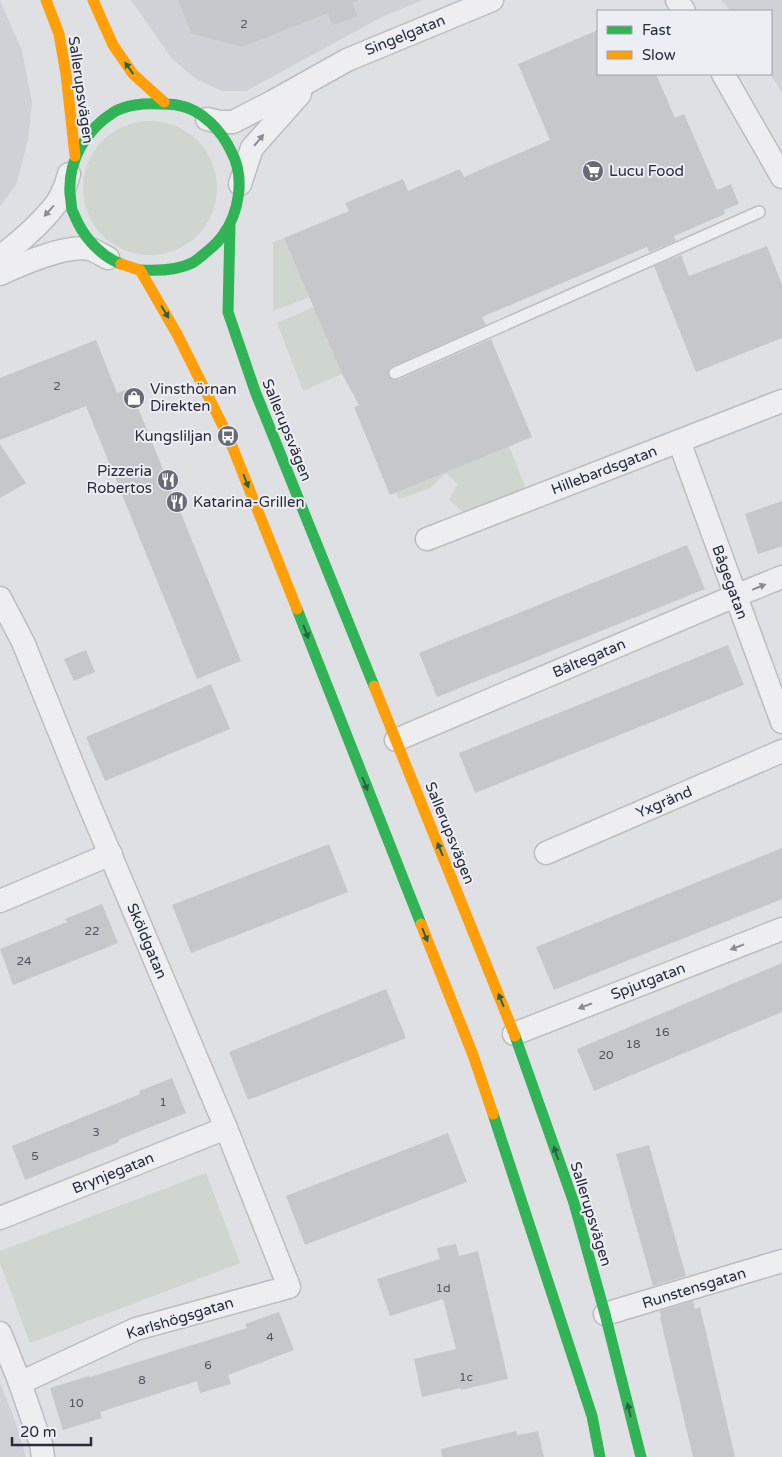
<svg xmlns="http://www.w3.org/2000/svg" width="782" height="1457" font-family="'Varela Round',sans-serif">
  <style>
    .built { fill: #cfd1d7 }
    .green { fill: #ced6cf }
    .building { fill: #c6c7cb }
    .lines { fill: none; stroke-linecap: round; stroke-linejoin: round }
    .lane-casing { stroke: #bcbdc0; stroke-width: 14 }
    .street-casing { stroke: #bcbdc0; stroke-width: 25 }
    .lane { stroke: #eeeef0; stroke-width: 11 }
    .street { stroke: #eeeef0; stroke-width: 22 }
    .fast { stroke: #30b455; stroke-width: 11 }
    .slow { stroke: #ff9f0a; stroke-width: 11 }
    .oneway { fill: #2b6245 }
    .oneway2 { fill: #8b8c95 }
    .labels { text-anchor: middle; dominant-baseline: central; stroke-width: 4; stroke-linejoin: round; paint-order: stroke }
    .number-label { font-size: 12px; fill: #515460 }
    .street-label { font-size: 15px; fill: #282b3a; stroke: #eceef3 }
    .poi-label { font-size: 15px; fill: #282b3a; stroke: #eceef3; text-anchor: start }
  </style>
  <rect width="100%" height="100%" fill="#dfe0e3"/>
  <g class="built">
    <polygon points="0,0 22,51 32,102 28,140 16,185 0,206"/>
    <polygon points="131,0 423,0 382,17 246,91 222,91 196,79 172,59"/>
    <polygon points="721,0 782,0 782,92 770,74 771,11 731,11"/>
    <polygon points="0,1383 16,1423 26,1457 0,1457"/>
  </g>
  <g class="green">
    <circle cx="150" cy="188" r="67"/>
    <polygon points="284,238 310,297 273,311 273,242"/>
    <polygon points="314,307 342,374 303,391 277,323"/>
    <polygon points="509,446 526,489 463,512 449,500 458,484 446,473 430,488 399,499 396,492"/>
    <polygon points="206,1173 240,1263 30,1343 0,1263 0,1251"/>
  </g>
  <g class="building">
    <polygon points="178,0 358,0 358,1 352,3 357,16 342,22 332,25 328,13 242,47 191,33"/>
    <polygon points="598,30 598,74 656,74 675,118 684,114 717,190 731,184 739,204 724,210 725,214 674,236 676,241 649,252 647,247 482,317 486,325 389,368 388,373 388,376 394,380 398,380 491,339 532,437 390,495 354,407 359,405 342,374 284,238 349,211 345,203 403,179 408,191 460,169 464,177 550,140 518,64"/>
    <polygon points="767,246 782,285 782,338 696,372 654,266 681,255 689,276"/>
    <polygon points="96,340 117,393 130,388 241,661 197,679 86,406 0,440 0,378"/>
    <polygon points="0,444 26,483 0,498"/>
    <polygon points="782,501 782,546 758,554 745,514"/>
    <polygon points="687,545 705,589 437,697 419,653"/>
    <polygon points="728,645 744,685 475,793 459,753"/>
    <polygon points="86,650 95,672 74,681 64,659"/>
    <polygon points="211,684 230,729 105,781 86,737"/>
    <polygon points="329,844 348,892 191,953 172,905"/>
    <polygon points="782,848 782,899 554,990 536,947"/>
    <polygon points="102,904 118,943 13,985 0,949 67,922 65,919"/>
    <polygon points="782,963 782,1012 594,1091 577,1049"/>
    <polygon points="386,989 406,1038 248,1100 229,1052"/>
    <polygon points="172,1078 186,1113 118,1140 119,1142 25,1180 12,1146 140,1094 139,1091"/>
    <polygon points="448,1133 467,1182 305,1245 286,1196"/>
    <polygon points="649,1145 686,1276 653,1286 616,1154"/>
    <polygon points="456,1244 459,1256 478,1251 508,1379 461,1390 461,1388 422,1397 414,1359 456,1349 443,1299 390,1316 377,1279 440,1259 437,1248"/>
    <polygon points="693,1301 695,1309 700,1307 735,1457 693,1457 660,1317 661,1316 660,1311"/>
    <polygon points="279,1312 294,1350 228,1375 231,1384 200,1393 197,1381 100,1412 102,1418 63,1430 50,1388 89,1376 90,1377 247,1328 245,1324"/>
    <polygon points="516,1431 518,1435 538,1431 544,1457 442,1457 441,1449"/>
  </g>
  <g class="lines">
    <g class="lane-casing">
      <polyline id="lane" points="395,373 759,212"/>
    </g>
    <g class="street-casing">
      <g id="street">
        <polyline points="677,0 684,11"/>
        <polyline points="723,74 782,177"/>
        <polyline points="207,119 219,122 233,122 272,102 347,60 492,0"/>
        <polyline points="240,184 252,148 300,94"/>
        <path d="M0,257C17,244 39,225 52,209C61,199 66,186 69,174"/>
        <path d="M0,274C22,264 66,244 90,249C96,251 102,255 108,258"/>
        <polyline points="679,441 782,722"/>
        <polyline points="427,539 782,401"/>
        <polyline points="0,598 23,642 85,795 226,1128 289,1287 136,1329 20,1383"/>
        <polyline points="396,740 735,596 782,577"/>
        <polyline points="546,853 782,751"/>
        <polyline points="0,901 111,854"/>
        <polyline points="514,1034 782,929"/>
        <polyline points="0,1218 226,1128"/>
        <polyline points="605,1314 782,1261"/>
        <polyline points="0,1333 20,1383 41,1444 43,1457"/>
      </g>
    </g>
    <use href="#lane" class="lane"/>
    <use href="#street" class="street"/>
    <g class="fast">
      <polyline points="230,226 228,312 255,391 374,686"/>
      <path d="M121,264C103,257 87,241 78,223C76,219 74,214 72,210C71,205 71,199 70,194C68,161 85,130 114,112C126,105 144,103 158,104C164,104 171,104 177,105C202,109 222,131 232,153C245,178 239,213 223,235C218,243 211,248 204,254C200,257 196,261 192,263C176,271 157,271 140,270"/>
      <polyline points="297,609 421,924"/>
      <polyline points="515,1036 574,1203 605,1314 641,1457"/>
      <polyline points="493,1114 592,1416 600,1457"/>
    </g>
    <g class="slow">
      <polyline points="46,0 59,34 66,74 75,156"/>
      <polyline points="93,0 113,45 133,74 164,102"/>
      <polyline points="121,264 140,270 177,334 228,436 297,609"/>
      <polyline points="374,686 515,1036"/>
      <polyline points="421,924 473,1055 493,1114"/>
    </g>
  </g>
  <defs><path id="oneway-solid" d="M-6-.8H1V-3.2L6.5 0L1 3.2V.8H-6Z" transform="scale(1.25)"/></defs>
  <g class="oneway">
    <use href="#oneway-solid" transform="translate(129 68) rotate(-126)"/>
    <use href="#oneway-solid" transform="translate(165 312) rotate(59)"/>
    <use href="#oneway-solid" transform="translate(246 481) rotate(69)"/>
    <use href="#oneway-solid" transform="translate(306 632) rotate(69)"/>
    <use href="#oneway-solid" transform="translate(365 784) rotate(69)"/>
    <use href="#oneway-solid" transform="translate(440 849) rotate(-112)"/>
    <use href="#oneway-solid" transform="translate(425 935) rotate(68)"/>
    <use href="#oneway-solid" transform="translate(501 1000) rotate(-112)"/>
    <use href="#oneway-solid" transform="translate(556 1153) rotate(-109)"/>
    <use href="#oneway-solid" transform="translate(629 1410) rotate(-104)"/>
  </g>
  <g class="oneway2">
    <use href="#oneway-solid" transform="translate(259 140) rotate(-50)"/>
    <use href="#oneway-solid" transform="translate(49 211) rotate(132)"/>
    <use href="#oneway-solid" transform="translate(759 587) rotate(-22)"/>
    <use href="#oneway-solid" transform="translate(737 947) rotate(159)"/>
    <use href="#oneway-solid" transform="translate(585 1006) rotate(159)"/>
  </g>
  <defs>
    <g id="supermarket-disc" transform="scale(1.125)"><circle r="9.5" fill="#686a75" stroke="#eceef3"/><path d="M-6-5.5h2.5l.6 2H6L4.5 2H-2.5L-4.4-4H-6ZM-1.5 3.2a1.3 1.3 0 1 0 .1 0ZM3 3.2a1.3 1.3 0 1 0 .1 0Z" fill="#fff"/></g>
    <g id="shop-disc" transform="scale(1.125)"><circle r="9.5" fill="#686a75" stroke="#eceef3"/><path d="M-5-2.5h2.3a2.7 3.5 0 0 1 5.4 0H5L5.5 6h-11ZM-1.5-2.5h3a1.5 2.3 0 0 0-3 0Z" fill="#fff"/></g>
    <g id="bus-disc" transform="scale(1.125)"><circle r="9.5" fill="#686a75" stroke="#eceef3"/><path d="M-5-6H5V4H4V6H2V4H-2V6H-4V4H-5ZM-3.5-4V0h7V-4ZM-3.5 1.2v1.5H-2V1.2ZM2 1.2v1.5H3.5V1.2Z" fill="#fff"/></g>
    <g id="restaurant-disc" transform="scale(1.125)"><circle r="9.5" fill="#686a75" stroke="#eceef3"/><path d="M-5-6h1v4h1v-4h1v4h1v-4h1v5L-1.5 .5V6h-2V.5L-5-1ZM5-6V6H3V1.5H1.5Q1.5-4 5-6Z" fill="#fff"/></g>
  </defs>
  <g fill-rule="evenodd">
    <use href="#supermarket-disc" x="593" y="171"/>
    <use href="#shop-disc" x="134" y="398"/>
    <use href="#bus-disc" x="228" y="436"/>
    <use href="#restaurant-disc" x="168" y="480"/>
    <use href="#restaurant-disc" x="177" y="502"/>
  </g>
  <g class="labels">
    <g class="number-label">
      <text x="244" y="24">2</text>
      <text x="57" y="386">2</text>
      <text x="92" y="931">22</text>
      <text x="24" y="961">24</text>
      <text x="662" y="1032">16</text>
      <text x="633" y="1044">18</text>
      <text x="606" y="1055">20</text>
      <text x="163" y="1102">1</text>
      <text x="96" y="1132">3</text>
      <text x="35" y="1156">5</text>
      <text x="443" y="1288">1d</text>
      <text x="270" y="1337">4</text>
      <text x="208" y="1365">6</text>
      <text x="466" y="1377">1c</text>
      <text x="142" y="1380">8</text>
      <text x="76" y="1403">10</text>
    </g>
    <g class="street-label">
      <text transform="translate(405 35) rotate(-22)">Singelgatan</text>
      <text transform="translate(81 90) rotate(82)">Sallerupsvägen</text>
      <text transform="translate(287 430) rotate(68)">Sallerupsvägen</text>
      <text transform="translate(604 470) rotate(-21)">Hillebardsgatan</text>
      <text transform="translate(730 582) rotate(70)">Bågegatan</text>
      <text transform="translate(589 658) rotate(-23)">Bältegatan</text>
      <text transform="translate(664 802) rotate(-23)">Yxgränd</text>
      <text transform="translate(450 833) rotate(68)">Sallerupsvägen</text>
      <text transform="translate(147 941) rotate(67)">Sköldgatan</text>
      <text transform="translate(648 981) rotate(-21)">Spjutgatan</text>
      <text transform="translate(113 1173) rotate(-22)">Brynjegatan</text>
      <text transform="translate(591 1214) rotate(73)">Sallerupsvägen</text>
      <text transform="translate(694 1288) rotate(-17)">Runstensgatan</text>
      <text transform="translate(180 1318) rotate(-17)">Karlshögsgatan</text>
    </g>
    <g class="poi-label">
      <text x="609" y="171">Lucu Food</text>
      <text x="150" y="389">Vinsthörnan<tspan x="150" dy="17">Direkten</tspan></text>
      <text x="212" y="436" text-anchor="end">Kungsliljan</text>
      <text x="152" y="471" text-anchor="end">Pizzeria<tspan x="152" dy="17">Robertos</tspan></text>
      <text x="193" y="502">Katarina-Grillen</text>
    </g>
  </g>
  <rect x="597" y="10" width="175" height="65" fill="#eceef3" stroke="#9ea0a9"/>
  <rect x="607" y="26" width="25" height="8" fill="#30b455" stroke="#9ea0a9"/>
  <text x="642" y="35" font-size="15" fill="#282b3a">Fast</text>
  <rect x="607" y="51" width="25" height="8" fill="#ff9f0a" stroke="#9ea0a9"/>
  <text x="642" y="60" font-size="15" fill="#282b3a">Slow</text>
  <path d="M12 1437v8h79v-8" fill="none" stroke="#282b3a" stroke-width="2.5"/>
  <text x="20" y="1437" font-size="15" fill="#282b3a" stroke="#eceef3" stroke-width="4" paint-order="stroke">20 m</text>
</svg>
